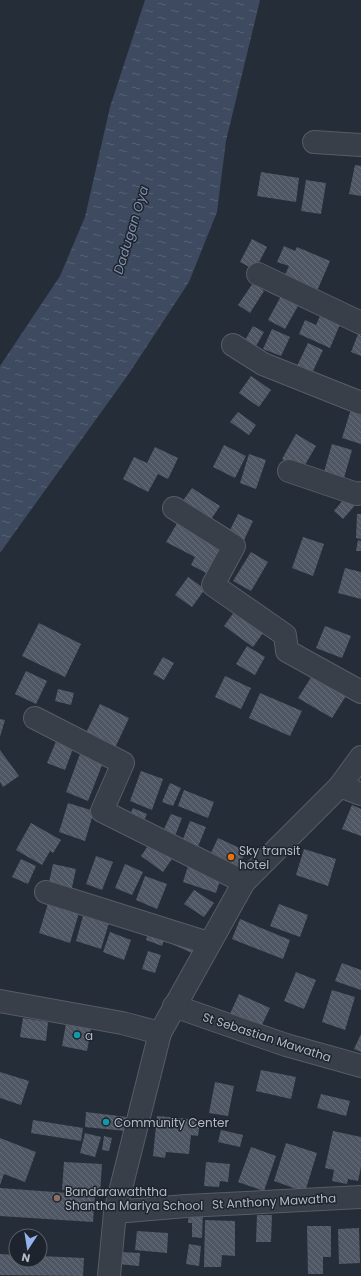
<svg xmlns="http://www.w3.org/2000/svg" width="361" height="1276" font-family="Poppins,sans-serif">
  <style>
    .water { fill: url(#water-ripples) }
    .building { fill: url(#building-back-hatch) }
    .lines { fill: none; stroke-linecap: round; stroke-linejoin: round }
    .street-casing { stroke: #575d67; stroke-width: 24 }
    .street { stroke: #383f49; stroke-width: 22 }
    .food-dot { fill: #e8710a; stroke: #1e242e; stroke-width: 1.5 }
    .culture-dot { fill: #0f9aa8; stroke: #1e242e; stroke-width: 1.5 }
    .education-dot { fill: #8d6e63; stroke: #1e242e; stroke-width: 1.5 }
    .labels { text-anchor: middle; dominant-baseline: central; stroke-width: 3; stroke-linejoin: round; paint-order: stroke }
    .poi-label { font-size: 12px; fill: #b4bac4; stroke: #1e242e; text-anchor: start }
    .street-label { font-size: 12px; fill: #b4bac4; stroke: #1e242e }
    .water-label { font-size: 13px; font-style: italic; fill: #7f90a9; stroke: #1e242e }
  </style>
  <defs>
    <pattern id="water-ripples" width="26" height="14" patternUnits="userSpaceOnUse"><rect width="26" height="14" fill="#3d4a5f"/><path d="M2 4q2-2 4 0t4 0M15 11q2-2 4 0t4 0" fill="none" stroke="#576274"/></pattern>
    <pattern id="building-back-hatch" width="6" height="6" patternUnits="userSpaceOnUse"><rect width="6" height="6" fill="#4e5763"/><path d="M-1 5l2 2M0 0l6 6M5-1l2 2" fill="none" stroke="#656d78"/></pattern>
  </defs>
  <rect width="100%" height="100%" fill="#252d38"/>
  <polygon class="water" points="145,0 260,0 226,141 217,212 189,282 130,372 0,553 0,366 60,276 85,217 110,107"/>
  <g class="building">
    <polygon points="355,165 361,166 361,196 349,194"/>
    <polygon points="261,172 299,178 296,202 257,196"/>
    <polygon points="306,180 326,183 321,214 301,211"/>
    <polygon points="252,239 267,247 255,270 240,262"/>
    <polygon points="284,246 295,251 297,247 330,261 317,291 284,277 289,266 277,262"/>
    <polygon points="253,283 264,291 250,313 238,305"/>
    <polygon points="281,296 298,306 285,329 268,320"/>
    <polygon points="321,314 341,322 330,348 299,334 305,320 316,325"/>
    <polygon points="253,326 264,332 255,348 244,342"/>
    <polygon points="272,329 290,337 281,356 263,349"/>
    <polygon points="358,334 361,336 361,356 351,352"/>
    <polygon points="308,343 323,350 312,373 297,366"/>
    <polygon points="251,376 271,390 259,407 239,393"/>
    <polygon points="351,409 361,412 361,444 342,438"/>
    <polygon points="238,412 256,425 249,435 230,422"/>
    <polygon points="296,434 316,446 302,470 282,459"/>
    <polygon points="332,444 352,450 344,478 324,472"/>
    <polygon points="224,445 246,456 235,478 213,467"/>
    <polygon points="155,447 178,458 168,479 158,474 148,492 123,479 134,457 147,463"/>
    <polygon points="249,454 266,460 256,489 240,483"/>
    <polygon points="192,488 220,506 210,521 182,502"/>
    <polygon points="347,495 357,503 343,519 334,511"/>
    <polygon points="238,514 253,521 244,540 229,532"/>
    <polygon points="357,514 361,514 361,539 356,538"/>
    <polygon points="179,520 226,546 210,575 191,565 195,557 166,542"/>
    <polygon points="303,537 324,544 313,576 292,568"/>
    <polygon points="358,540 361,541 361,551 356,551"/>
    <polygon points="251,552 268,562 251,591 233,581"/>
    <polygon points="345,568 361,572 361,599 338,593"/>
    <polygon points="188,577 205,589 192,607 175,595"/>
    <polygon points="237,608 266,629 253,647 224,626"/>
    <polygon points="39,623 81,644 65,677 22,656"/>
    <polygon points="325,626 351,636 342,658 316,648"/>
    <polygon points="247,646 265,657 255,675 236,664"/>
    <polygon points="163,657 174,663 164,680 153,674"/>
    <polygon points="26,671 47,681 36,704 15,694"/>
    <polygon points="225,676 251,688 241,709 215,697"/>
    <polygon points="312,676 346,696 332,718 298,698"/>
    <polygon points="58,689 74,693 71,705 55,701"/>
    <polygon points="260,693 302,711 290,736 249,718"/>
    <polygon points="100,704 129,718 113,752 83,739"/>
    <polygon points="0,719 5,720 0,737"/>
    <polygon points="57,739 74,746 65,770 47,763"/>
    <polygon points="0,750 19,776 3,787 0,782"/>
    <polygon points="81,751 104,760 88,801 66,792"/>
    <polygon points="141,771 163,779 152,810 130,801"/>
    <polygon points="170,783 181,788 173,806 162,802"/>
    <polygon points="184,790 214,802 208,818 178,806"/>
    <polygon points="68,803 94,811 85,841 59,832"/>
    <polygon points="352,805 361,809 361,836 342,829"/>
    <polygon points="133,808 147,814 142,825 128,819"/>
    <polygon points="171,814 182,818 175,836 163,831"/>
    <polygon points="190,821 206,827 197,849 181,844"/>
    <polygon points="31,823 61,840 53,853 50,851 42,865 16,850"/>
    <polygon points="218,838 246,851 237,870 209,857"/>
    <polygon points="152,840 174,856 163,872 141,856"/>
    <polygon points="304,849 336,859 328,886 296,875"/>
    <polygon points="96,856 113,862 102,890 86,884"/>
    <polygon points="21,859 36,866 28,884 12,877"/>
    <polygon points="189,863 222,874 216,893 183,882"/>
    <polygon points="53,864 76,869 71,892 48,887"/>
    <polygon points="125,864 143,872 132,895 115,888"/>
    <polygon points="145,876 167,884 157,909 136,900"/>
    <polygon points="194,890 214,903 204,917 184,904"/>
    <polygon points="50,897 81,906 70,943 39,933"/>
    <polygon points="279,904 308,915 300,937 270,926"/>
    <polygon points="83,916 109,923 101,949 76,941"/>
    <polygon points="240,919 290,940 283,959 232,939"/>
    <polygon points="149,930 165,936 162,946 146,940"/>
    <polygon points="110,932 131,940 124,960 103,952"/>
    <polygon points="176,935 196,944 192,953 172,944"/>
    <polygon points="148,951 161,955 155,973 142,969"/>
    <polygon points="342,963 361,970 361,990 335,981"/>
    <polygon points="296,972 316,980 304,1009 284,1001"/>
    <polygon points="332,990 355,997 345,1030 322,1022"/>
    <polygon points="239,994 270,1008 260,1029 229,1016"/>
    <polygon points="23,1018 48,1022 46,1041 20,1037"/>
    <polygon points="67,1018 92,1023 87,1051 62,1046"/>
    <polygon points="361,1034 361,1052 354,1049"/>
    <polygon points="261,1070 296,1077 291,1099 256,1091"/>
    <polygon points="0,1072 29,1081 21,1105 0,1098"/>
    <polygon points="215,1082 234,1086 228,1116 209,1113"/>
    <polygon points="321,1094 350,1101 346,1116 317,1108"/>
    <polygon points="86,1112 127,1117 126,1131 85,1127"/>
    <polygon points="157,1116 200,1120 198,1136 191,1135 189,1154 166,1152 165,1158 153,1156"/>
    <polygon points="33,1120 83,1128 81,1141 31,1133"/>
    <polygon points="221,1130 243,1135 240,1147 218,1142"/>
    <polygon points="333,1131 361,1137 361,1167 358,1181 348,1179 347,1184 332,1181 334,1170 325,1168"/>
    <polygon points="85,1133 101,1137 95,1157 80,1153"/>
    <polygon points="104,1136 112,1138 109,1151 102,1150"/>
    <polygon points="0,1138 36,1152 25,1182 4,1174 0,1185"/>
    <polygon points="286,1143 317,1153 305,1192 274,1181"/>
    <polygon points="251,1147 276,1156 264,1191 238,1182"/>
    <polygon points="64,1162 102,1164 100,1193 62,1190"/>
    <polygon points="206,1162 230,1164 228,1182 220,1181 219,1187 204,1186"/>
    <polygon points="0,1188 95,1195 93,1222 0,1216"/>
    <polygon points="189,1210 203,1211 202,1238 192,1237 192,1223 188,1223"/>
    <polygon points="257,1215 272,1215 271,1242 256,1242"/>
    <polygon points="205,1220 235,1221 235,1256 222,1255 221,1267 204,1267"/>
    <polygon points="307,1226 331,1226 331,1257 323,1257 323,1274 308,1274"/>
    <polygon points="359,1228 360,1263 339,1264 338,1229"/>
    <polygon points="137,1231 168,1233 167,1253 135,1250"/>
    <polygon points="189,1244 201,1246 199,1266 186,1264"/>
    <polygon points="119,1252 140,1253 139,1266 118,1264"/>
    <polygon points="0,1254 16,1255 16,1260 40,1260 40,1256 84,1258 83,1276 0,1275"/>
  </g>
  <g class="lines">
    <g class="street-casing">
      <g id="street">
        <polyline points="314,142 361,145"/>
        <polyline points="258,274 361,323"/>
        <polyline points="233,345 263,364 361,403"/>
        <polyline points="289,471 357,494 361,493"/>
        <polyline points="174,508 234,546 213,585 285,635 287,651 361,692"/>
        <polyline points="35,718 123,763 102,811 244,882"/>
        <polyline points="340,786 361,794"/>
        <polyline points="46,892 208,943"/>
        <polyline points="0,1001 122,1023 160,1033"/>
        <polyline points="174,1006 286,1045 361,1066"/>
        <polyline points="115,1212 186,1206 361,1197"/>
        <polyline points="109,1276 115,1212 160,1033 244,882 340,786 361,757"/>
      </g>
    </g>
    <use href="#street" class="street"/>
  </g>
  <circle class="food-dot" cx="231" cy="857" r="4"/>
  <g class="culture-dot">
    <circle cx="77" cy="1035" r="4"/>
    <circle cx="106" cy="1122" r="4"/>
  </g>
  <circle class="education-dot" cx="57" cy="1198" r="4"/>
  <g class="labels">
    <g class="poi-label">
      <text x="239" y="850">Sky transit<tspan x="239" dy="14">hotel</tspan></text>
      <text x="85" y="1035">a</text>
      <text x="114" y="1122">Community Center</text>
      <text x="65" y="1191">Bandarawaththa<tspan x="65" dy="14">Shantha Mariya School</tspan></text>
    </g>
    <g class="street-label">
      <text transform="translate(267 1037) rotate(18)">St Sebastian Mawatha</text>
      <text transform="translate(274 1201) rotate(-3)">St Anthony Mawatha</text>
    </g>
    <g class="water-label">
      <text transform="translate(131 230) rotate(-73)">Dadugan Oya</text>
    </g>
  </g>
  <g transform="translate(28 1248) rotate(192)"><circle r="19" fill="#1e242e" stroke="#5a606a"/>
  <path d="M0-3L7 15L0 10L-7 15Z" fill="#93b3eb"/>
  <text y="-6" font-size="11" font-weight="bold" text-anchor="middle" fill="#b4bac4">N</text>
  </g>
</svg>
